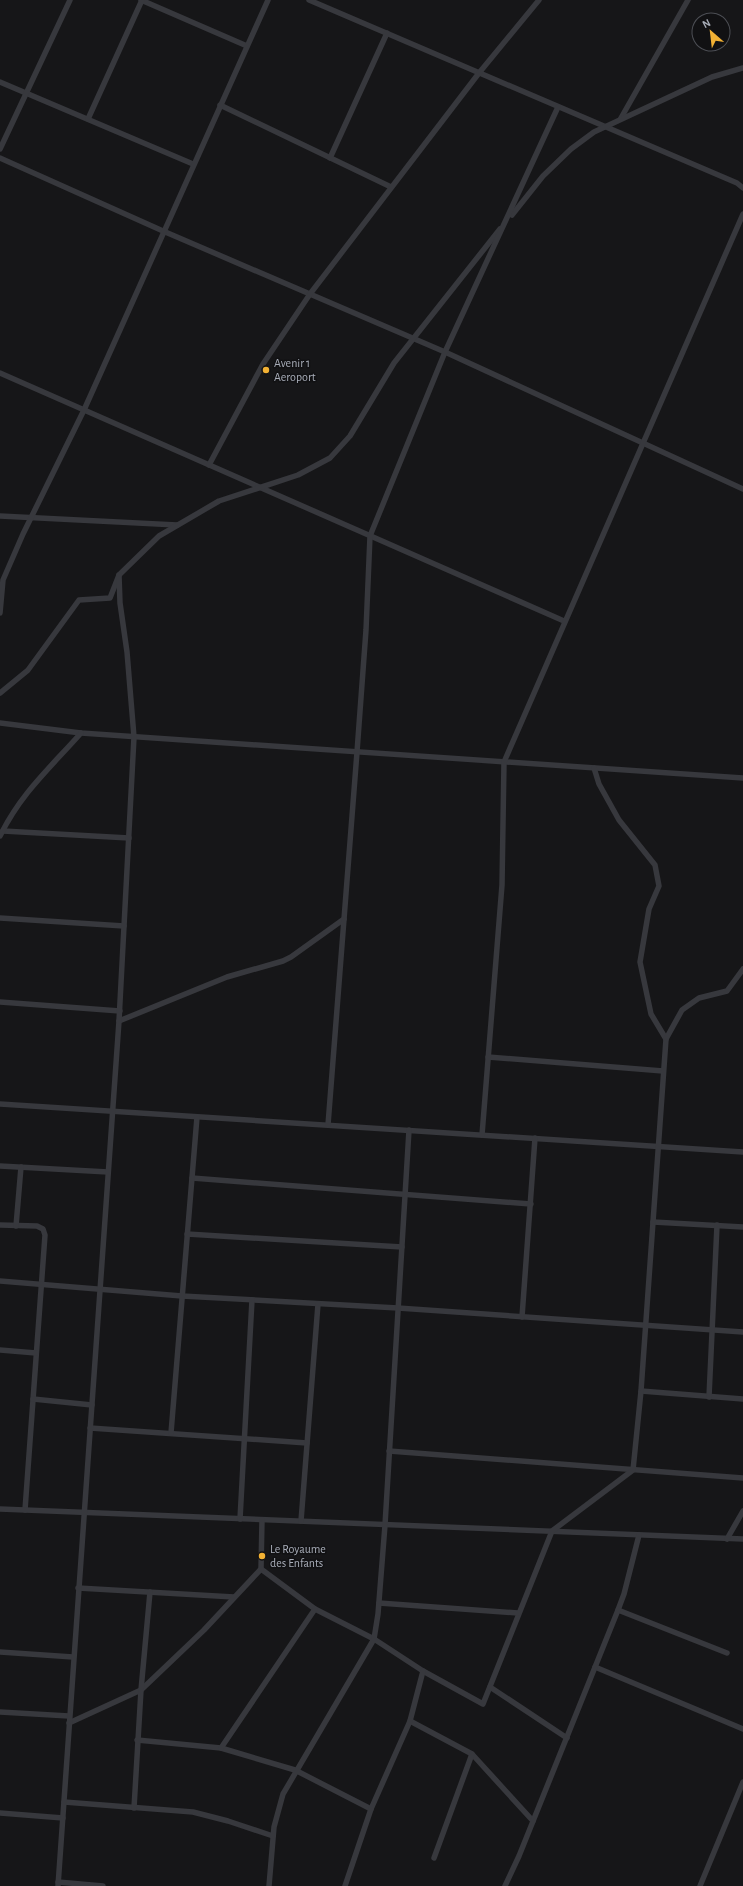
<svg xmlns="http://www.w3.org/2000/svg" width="743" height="1886" font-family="'Alegreya Sans',sans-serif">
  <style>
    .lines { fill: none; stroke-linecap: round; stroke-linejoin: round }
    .street { stroke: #37383d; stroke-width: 5.5 }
    .poi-dot { fill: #f2b134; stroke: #111113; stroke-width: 1.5 }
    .labels { text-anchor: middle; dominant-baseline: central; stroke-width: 3; stroke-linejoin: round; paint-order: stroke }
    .poi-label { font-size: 12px; fill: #a8adb8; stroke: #111113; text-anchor: start }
  </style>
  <rect width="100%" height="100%" fill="#161618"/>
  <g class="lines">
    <g class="street">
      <polyline points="141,0 247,46"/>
      <polyline points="309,0 737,183 743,188"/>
      <polyline points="0,82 193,164"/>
      <polyline points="220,105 391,187"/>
      <polyline points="621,118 688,0"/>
      <polyline points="88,119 142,0"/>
      <polyline points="0,149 70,0"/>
      <polyline points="0,158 163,231 445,352 743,489"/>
      <polyline points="330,158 387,33"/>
      <polyline points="512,215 543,176 571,149 594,132 712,77 743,68"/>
      <polyline points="0,373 564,621"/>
      <polyline points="209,465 263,364 310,294 479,73 539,0"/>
      <polyline points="0,516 177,525"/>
      <polyline points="0,613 3,580 23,534 84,410 268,0"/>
      <polyline points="0,693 28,670 79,600 110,598 119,575 159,536 219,501 298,475 330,458 350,436 394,363 500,229"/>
      <polyline points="0,723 81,733 743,778"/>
      <polyline points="594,768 599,784 619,820 655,865 659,886 649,909 640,962 651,1014 666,1039"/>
      <polyline points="3,831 129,838"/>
      <path d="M0,836C21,793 50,768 81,733"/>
      <polyline points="0,918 124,926"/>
      <polyline points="0,1002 120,1011"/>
      <polyline points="119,1021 227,977 283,961 291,957 344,919"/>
      <polyline points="488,1057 663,1071"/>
      <polyline points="0,1104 743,1152"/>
      <polyline points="328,1125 357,752 366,630 370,536 445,352 558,107"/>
      <polyline points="482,1135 502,885 504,762 743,214"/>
      <polyline points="0,1166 108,1172"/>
      <polyline points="192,1178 531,1204"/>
      <polyline points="653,1222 743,1227"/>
      <polyline points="0,1225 37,1226 43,1229 45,1235 25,1510"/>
      <polyline points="16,1226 21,1167"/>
      <polyline points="187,1234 402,1247"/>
      <polyline points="0,1281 182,1296 398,1308 743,1332"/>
      <polyline points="522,1317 535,1138"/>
      <polyline points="0,1350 36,1353"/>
      <polyline points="641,1391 743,1399"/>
      <polyline points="709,1397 717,1225"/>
      <polyline points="33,1399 92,1405"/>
      <polyline points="90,1428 307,1443"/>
      <polyline points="171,1433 197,1117"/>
      <polyline points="389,1451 743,1478"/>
      <polyline points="0,1509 743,1539"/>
      <polyline points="240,1519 252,1300"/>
      <polyline points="301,1521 318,1304"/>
      <polyline points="727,1539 743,1511"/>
      <polyline points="261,1569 315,1609 374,1639 423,1671 483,1704 552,1531 633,1470 641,1391 666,1039 682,1010 699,998 727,991 743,969"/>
      <polyline points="78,1588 234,1597"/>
      <polyline points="379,1603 518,1613"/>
      <polyline points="618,1610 727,1653"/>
      <polyline points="0,1652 73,1657"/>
      <polyline points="595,1667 743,1729"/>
      <polyline points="490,1687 567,1738"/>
      <polyline points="0,1712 69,1716"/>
      <polyline points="410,1721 472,1754 533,1821"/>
      <polyline points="69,1723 141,1690 204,1630 261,1569 262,1520"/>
      <polyline points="137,1740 221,1748 295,1770 371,1809"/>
      <polyline points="221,1748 315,1609"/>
      <polyline points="64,1802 193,1812 228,1821 273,1836"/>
      <polyline points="134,1808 141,1690 150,1592"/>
      <polyline points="0,1813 63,1818"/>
      <polyline points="434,1858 472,1754"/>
      <polyline points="58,1882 103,1886"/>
      <polyline points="58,1886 119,1021 134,737 127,652 120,603 119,575"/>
      <polyline points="269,1886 274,1827 283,1794 374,1639 378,1614 385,1525 409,1130"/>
      <polyline points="345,1886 371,1809 410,1721 423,1671"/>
      <polyline points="505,1886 519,1856 618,1610 624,1594 639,1535"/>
      <polyline points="700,1886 743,1782"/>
    </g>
  </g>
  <g class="poi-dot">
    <circle cx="266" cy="370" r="4"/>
    <circle cx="262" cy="1556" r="4"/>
  </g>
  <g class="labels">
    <g class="poi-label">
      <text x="274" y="363">Avenir 1<tspan x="274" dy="14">Aeroport</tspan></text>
      <text x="270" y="1549">Le Royaume<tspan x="270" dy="14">des Enfants</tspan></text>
    </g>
  </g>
  <g transform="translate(711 32) rotate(332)"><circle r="19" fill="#111113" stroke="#4d4f55"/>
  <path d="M0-3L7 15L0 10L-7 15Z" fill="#f2b134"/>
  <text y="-6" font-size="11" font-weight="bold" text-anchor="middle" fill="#a8adb8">N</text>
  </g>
</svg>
